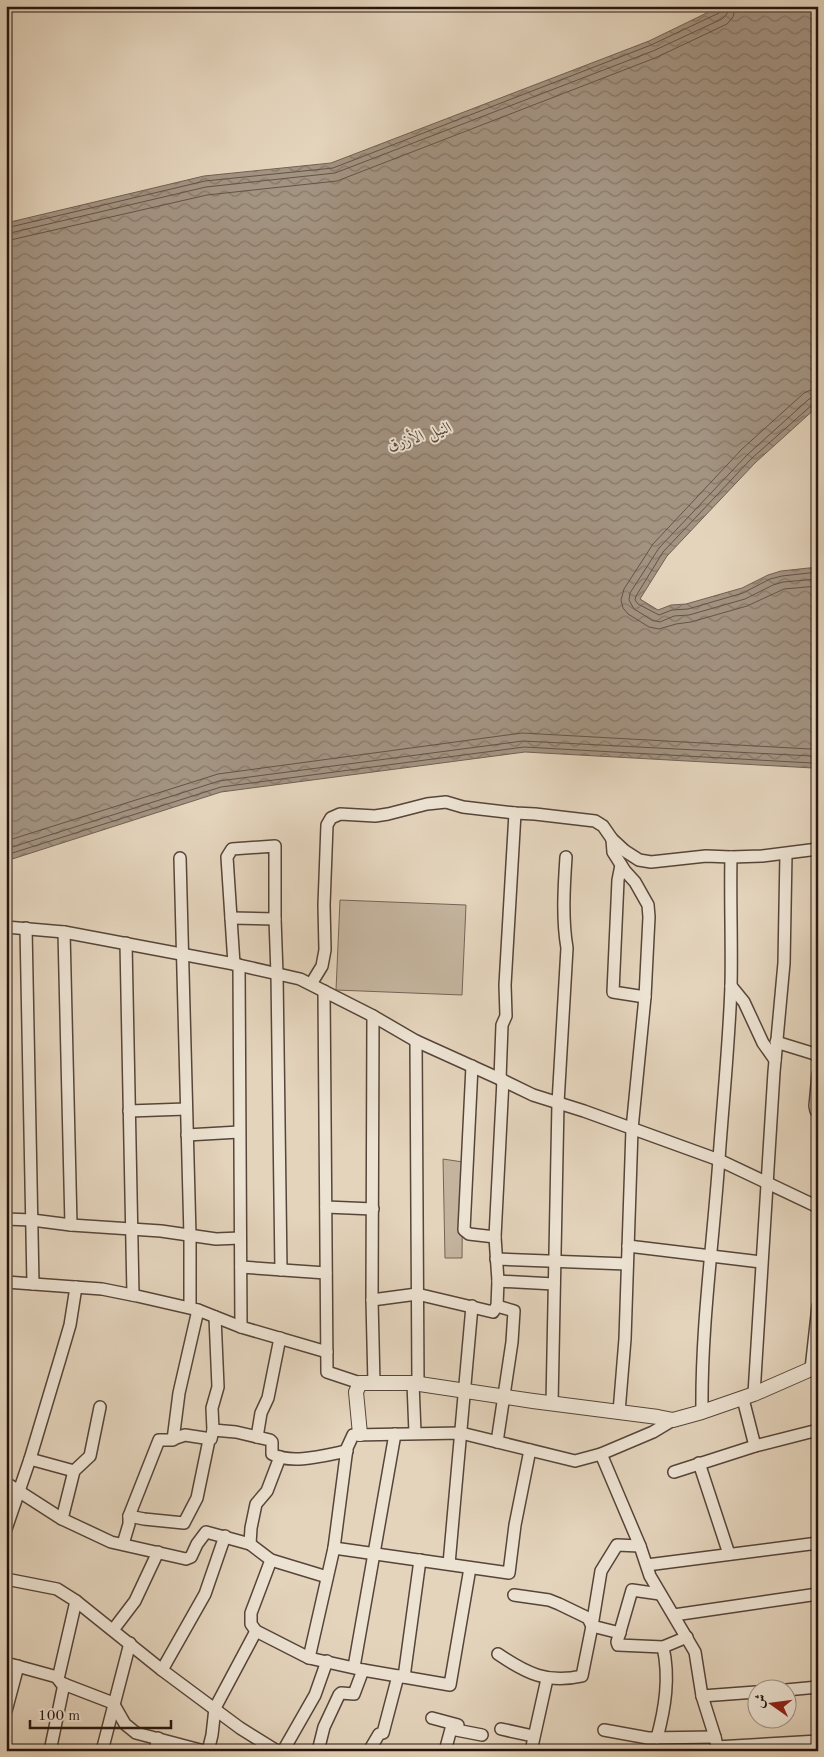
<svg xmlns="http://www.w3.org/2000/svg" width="824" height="1757" font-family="'Old Standard TT',Amiri,serif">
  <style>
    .park { fill: #c4b49e; stroke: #756456 }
    .water { fill: url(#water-waves); stroke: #716153 }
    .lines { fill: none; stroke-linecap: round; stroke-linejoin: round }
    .shore { stroke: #645448; stroke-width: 1 }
    .minor-casing { stroke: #56453a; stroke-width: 14 }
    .tertiary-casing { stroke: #56453a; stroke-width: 16 }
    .minor { stroke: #ede3d3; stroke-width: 11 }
    .tertiary { stroke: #ede3d3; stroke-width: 14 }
    .labels { text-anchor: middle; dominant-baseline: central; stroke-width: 4; stroke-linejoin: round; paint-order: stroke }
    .water-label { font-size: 16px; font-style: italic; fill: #58473c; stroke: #ede3d3 }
  </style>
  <defs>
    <pattern id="water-waves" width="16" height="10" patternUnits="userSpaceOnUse" patternTransform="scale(1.25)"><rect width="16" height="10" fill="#a39381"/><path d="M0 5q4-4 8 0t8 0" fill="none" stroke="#857768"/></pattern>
  </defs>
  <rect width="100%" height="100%" fill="#e4d4bc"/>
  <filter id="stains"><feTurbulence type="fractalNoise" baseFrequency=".004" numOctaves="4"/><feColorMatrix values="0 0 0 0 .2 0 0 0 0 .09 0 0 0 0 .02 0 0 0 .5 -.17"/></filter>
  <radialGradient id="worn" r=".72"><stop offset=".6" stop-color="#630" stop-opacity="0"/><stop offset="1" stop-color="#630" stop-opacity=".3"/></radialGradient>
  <g class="park">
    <polygon points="340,900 466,905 462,995 336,990"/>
    <polygon points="443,1159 463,1162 462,1258 445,1258"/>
  </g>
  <polygon class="water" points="721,6 818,6 818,406 755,463 667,556 640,599 658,610 671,605 686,604 742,588 768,575 781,571 818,567 818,766 813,768 525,752 221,792 6,861 6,223 204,176 331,163 649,41"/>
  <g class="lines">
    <g class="shore">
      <polyline points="6,228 205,181 333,168 651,45 719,13 722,6"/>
      <polyline points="6,234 206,187 335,173 653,51 722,19 727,14 728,6"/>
      <polyline points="6,241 207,195 337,181 655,58 727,24 733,17 736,6"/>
      <polyline points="818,389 811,390 804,393 742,449 653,544 624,589 621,600 623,608 628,614 649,627 659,629 676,624 691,622 747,606 784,589 818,586"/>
      <polyline points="818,397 809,399 747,455 659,548 630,593 629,600 634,609 652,620 660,622 674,616 689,615 745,599 773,585 783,582 818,579"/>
      <polyline points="818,403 813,404 751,459 663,552 636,596 635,600 638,604 659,615 672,610 688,609 743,593 770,579 782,576 818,572"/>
      <polyline points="6,841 218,774 522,733 810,749 818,748"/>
      <polyline points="6,849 219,781 523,741 811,756 818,755"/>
      <polyline points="6,855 221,787 524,747 812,763 818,762"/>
    </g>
    <g class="minor-casing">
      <g id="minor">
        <polyline points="612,839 613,852 625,871 635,882 648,905 649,917 645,997 632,1129 625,1339 619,1412"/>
        <polyline points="180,858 190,1236 190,1307"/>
        <polyline points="621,865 618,880 613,992 645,997"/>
        <polyline points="231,918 275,919"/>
        <polyline points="6,927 64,932 234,964 300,979 373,1016 416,1041 500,1079 533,1095 584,1111 719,1160 818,1207"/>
        <polyline points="26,928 33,1284"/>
        <polyline points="64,932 71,1225"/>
        <polyline points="126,943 133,1295"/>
        <polyline points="234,964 227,857 232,849 275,846 275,919 277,974 281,1270"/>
        <polyline points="239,965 241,1327"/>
        <polyline points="311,984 322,966 325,950 324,905 327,825 331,818 340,814 375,816 388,814 427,804 446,802 463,807 515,813 535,814 595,821 603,826 612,839 625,851 639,860 651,862 706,856 731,857 762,856 818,849"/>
        <polyline points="731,986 744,1002 763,1043 775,1060"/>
        <polyline points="324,991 327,1372 360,1383"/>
        <polyline points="373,1016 372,1300 374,1384"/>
        <polyline points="416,1041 418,1383"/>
        <polyline points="776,1042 815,1054 818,1058"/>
        <polyline points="472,1066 464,1230 469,1234 495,1237"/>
        <polyline points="818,1074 815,1106 816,1111 818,1112"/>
        <polyline points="500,1079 502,1025 506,1016 505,985 515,813"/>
        <polyline points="129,1111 186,1109"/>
        <polyline points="187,1135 239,1132"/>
        <polyline points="326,1207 373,1209"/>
        <polyline points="6,1219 32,1220 71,1225 161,1231 216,1239 240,1238"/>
        <polyline points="628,1246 761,1262"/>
        <polyline points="496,1259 627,1264"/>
        <polyline points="241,1267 326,1273"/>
        <polyline points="498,1281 554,1284"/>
        <polyline points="6,1282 102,1289 137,1296 198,1310 241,1327 327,1352"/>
        <polyline points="372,1300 417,1294 493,1312 497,1306 514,1311 512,1342 497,1442"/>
        <polyline points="497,1306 498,1281 495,1237 503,1080"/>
        <polyline points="811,1369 818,1306"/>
        <polyline points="413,1383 415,1433"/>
        <polyline points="754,1394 774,1072 784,963 786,854"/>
        <polyline points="743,1399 755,1446"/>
        <path d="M552,1404L558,1103L567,948C562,919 564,887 566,857"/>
        <path d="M702,1412C701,1328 713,1244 719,1159C723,1102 729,1044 731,986C732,943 730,900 731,857"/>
        <path d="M213,1430L236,1432L270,1440L272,1442V1454C292,1465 326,1455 347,1451"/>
        <polyline points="257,1437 261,1413 268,1398 280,1338"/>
        <polyline points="173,1440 179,1393 198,1310"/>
        <polyline points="601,1454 640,1546 650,1576 695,1652 702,1696 715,1737 718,1751"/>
        <polyline points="30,1459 74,1471"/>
        <polyline points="699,1463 729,1554"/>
        <polyline points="674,1472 755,1446 818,1430"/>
        <polyline points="6,1483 62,1519 111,1542 186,1559 191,1557 197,1544 206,1532 250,1544 271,1560 327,1577"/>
        <polyline points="129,1516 144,1519 184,1523 197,1498 209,1440"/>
        <polyline points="62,1519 74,1471 90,1456 100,1407"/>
        <polyline points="6,1529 30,1459 60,1359 70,1325 76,1287"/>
        <polyline points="123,1544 129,1524 129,1516 159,1440 170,1440 185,1435 211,1439 213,1430 212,1408 218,1387 215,1317"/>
        <polyline points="250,1544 251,1528 256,1504 267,1491 280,1457"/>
        <polyline points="334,1548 509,1573 515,1525 530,1450"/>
        <polyline points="271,1560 251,1613 251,1624 256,1631 309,1658 363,1670 450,1685 470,1568"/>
        <polyline points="449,1564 472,1306"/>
        <polyline points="647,1565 818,1543"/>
        <polyline points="6,1579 57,1589 76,1601 162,1670 240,1728 277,1751"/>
        <polyline points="660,1594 632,1590 617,1642 618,1645 663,1647 687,1637"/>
        <polyline points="514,1595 549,1600 559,1604 588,1618 592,1626 620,1633"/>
        <polyline points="674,1615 818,1594"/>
        <polyline points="113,1630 135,1601 158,1552"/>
        <path d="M498,1654C526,1673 547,1684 582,1676L592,1626L601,1571L617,1545L640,1546"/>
        <polyline points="309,1658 334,1548 347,1448 353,1435 461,1433 575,1461 601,1454 653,1432 673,1420"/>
        <polyline points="6,1663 57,1677 61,1683 113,1703 125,1724 136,1733 204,1751"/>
        <polyline points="354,1667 395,1434"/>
        <polyline points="162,1670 205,1594 225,1536"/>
        <polyline points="404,1677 420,1560"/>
        <polyline points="58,1679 76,1601"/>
        <polyline points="786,1690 818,1687"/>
        <polyline points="702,1696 756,1692"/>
        <polyline points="6,1711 18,1666"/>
        <polyline points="432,1718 458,1725 457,1729"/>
        <polyline points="501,1729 533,1736"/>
        <polyline points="604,1730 648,1738 715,1737"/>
        <path d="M657,1738C665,1708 670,1678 663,1647"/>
        <polyline points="716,1747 818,1741"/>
        <polyline points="50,1751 64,1684"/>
        <polyline points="102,1751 130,1643"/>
        <polyline points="155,1751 158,1738"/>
        <polyline points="208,1751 212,1735 215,1708 256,1631"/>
        <polyline points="283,1751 315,1695 327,1661"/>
        <polyline points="318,1751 324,1727 339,1695 341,1693 354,1694 363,1670"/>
        <polyline points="369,1751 379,1734 383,1733 398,1676"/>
        <polyline points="445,1751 451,1729 482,1735"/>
        <polyline points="531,1751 547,1679"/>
      </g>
    </g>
    <g class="tertiary-casing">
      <polyline id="tertiary" points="360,1434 356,1392 360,1383 413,1383 533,1401 658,1417 673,1420 702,1412 754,1394 811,1369 818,1368"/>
    </g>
    <use href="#minor" class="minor"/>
    <use href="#tertiary" class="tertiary"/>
  </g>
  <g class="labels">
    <g class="water-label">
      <text transform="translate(420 437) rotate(-17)">النيل الأزرق</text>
    </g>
  </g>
  <rect width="824" height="1757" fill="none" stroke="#e4d4bc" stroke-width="25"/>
  <rect x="8" y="8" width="809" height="1742" fill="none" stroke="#26150e" stroke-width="2.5"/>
  <rect x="12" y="12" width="799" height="1732" fill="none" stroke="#26150e"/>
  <g transform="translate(772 1704) rotate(284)"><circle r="24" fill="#ede3d3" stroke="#9d9184"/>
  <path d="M0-4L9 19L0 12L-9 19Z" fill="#8f2418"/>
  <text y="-8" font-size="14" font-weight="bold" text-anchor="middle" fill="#26150e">ش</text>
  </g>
  <path d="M30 1720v8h141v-8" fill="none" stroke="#26150e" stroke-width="2.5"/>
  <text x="38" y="1720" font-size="15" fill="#26150e" stroke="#ede3d3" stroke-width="4" paint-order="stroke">100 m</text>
  <rect width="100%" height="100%" filter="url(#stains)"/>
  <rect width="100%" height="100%" fill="url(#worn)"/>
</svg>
